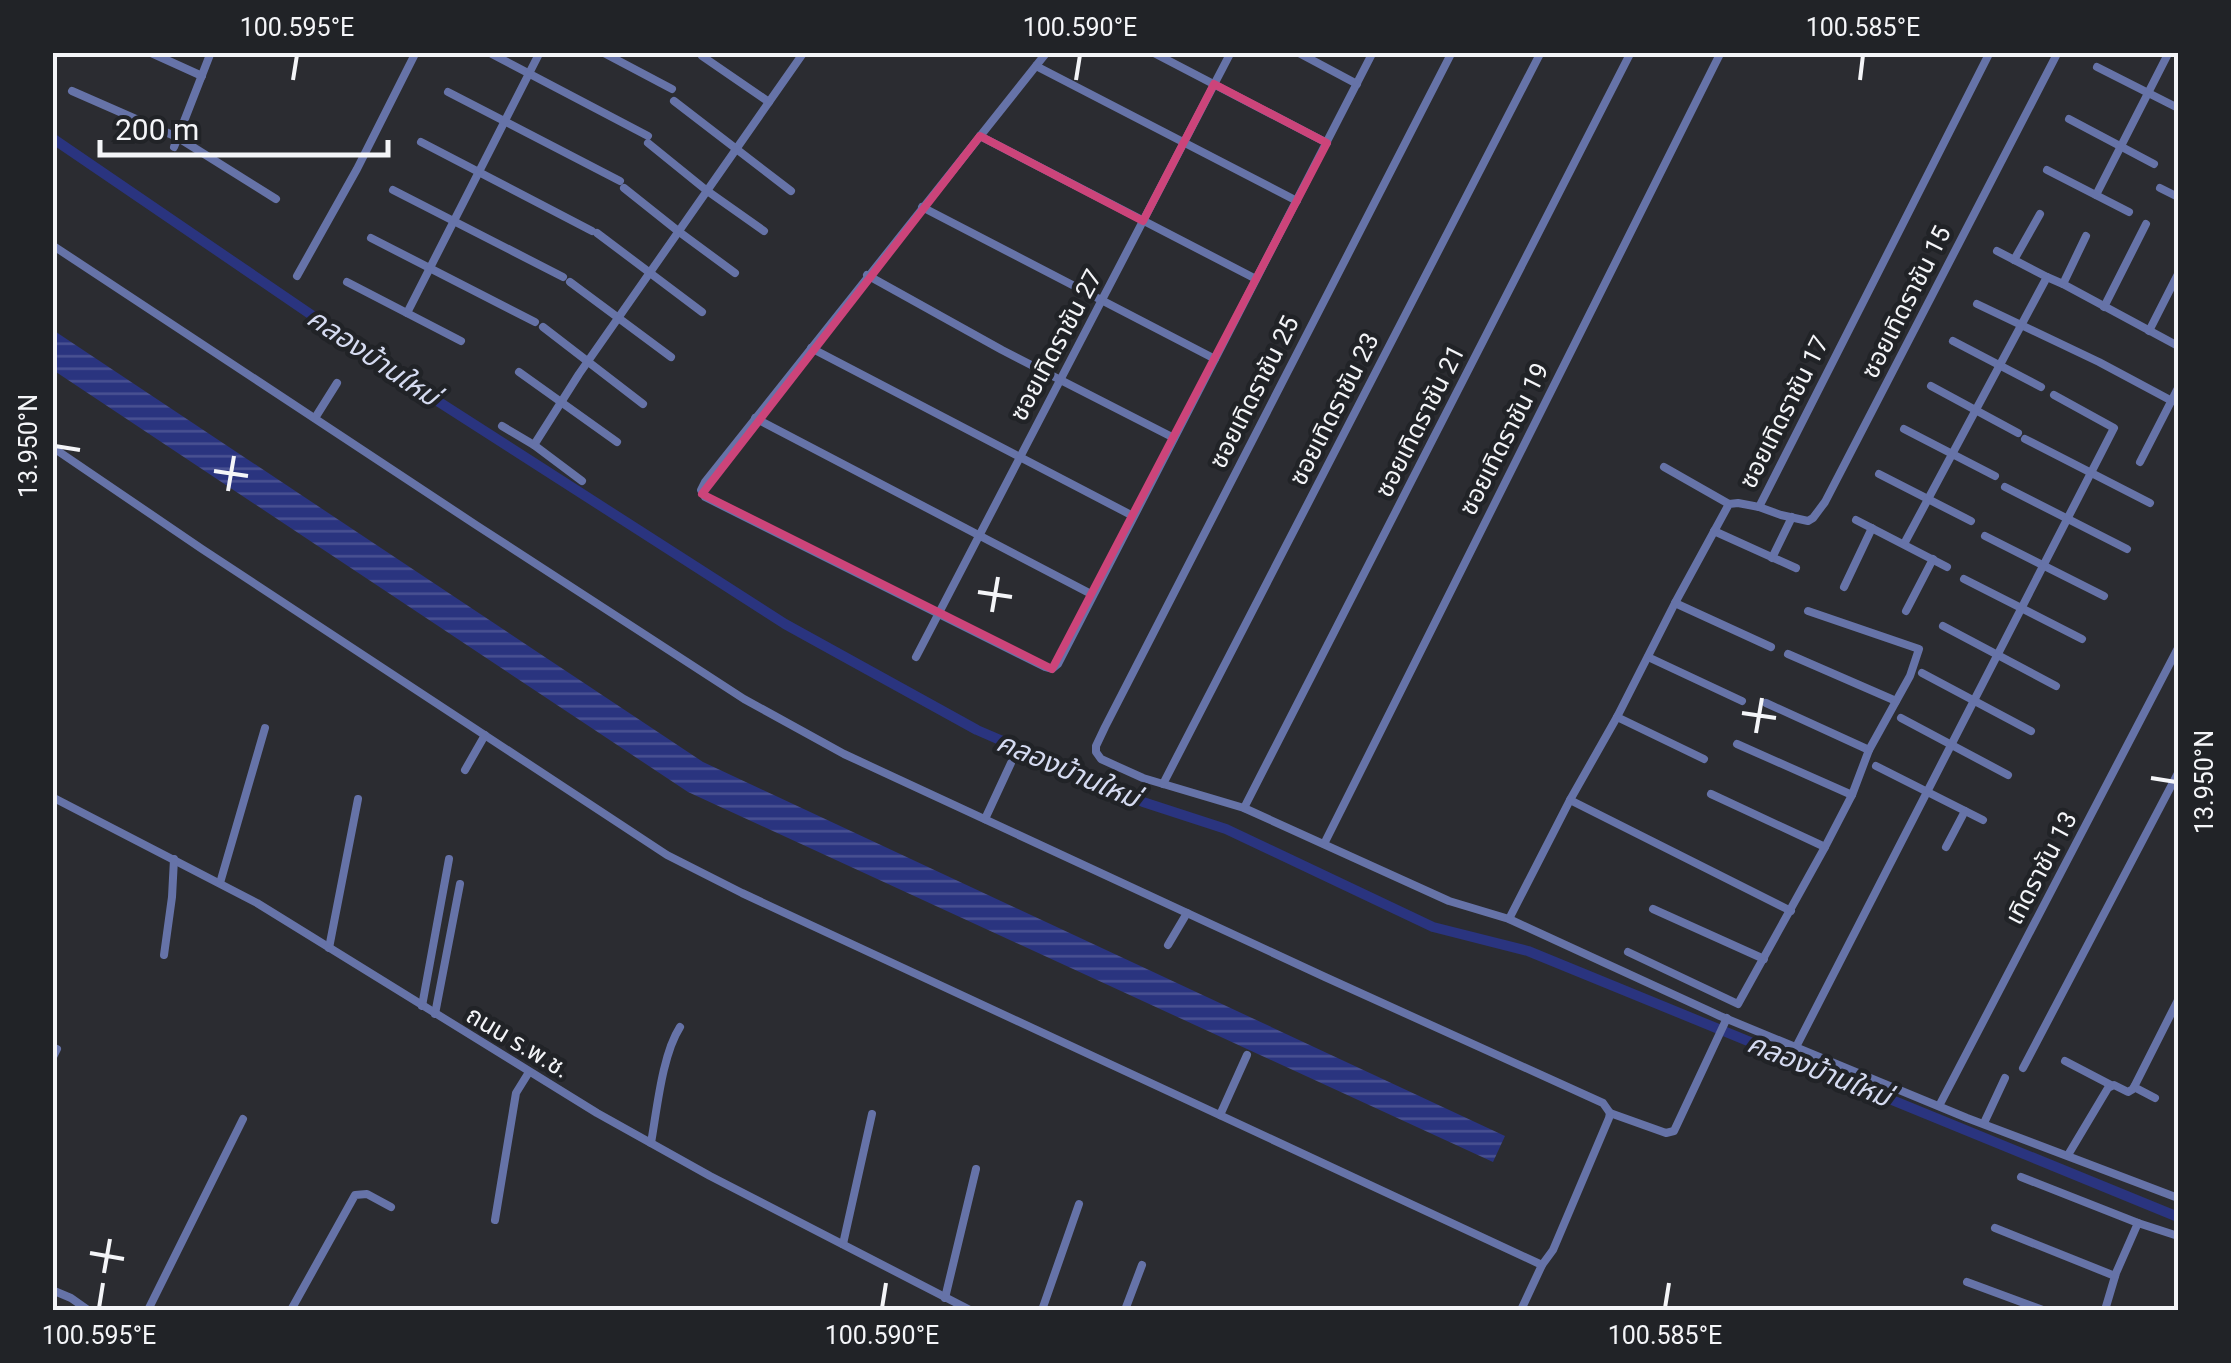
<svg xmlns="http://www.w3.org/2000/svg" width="2231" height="1363" font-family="Roboto,'Noto Sans Thai',sans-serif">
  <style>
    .water { fill: url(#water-rules) }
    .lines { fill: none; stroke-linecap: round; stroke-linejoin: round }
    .canal { stroke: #2a347f; stroke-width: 10 }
    .minor { stroke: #6673a8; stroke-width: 8 }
    .marked { fill: none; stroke: #cc447a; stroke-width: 8; stroke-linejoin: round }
    .ticks { fill: none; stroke: #f4f5f8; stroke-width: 4 }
    .labels { text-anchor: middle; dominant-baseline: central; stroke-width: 9; stroke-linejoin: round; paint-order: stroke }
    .street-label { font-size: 25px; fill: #f4f5f8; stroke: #212327 }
    .water-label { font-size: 28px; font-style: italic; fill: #d5dbf1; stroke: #212327 }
    .neatline { fill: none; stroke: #f4f5f8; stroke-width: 4 }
    .ticks-label { font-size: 25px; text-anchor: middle; fill: #f4f5f8 }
  </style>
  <defs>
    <pattern id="water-rules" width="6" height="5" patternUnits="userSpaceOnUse" patternTransform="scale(2.5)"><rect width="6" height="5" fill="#2a347f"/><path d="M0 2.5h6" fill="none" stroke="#4a5292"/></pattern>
  </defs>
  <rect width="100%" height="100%" fill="#2b2c31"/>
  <polygon class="water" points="53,330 703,762 1505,1136 1493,1162 688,792 53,370"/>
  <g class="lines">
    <polyline class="canal" points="52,138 439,402 785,624 977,730 1143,802 1226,829 1433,927 1528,951 2178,1217"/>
    <g class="minor">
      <polyline points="149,52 202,76"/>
      <polyline points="488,52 648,136"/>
      <polyline points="602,52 672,89"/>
      <polyline points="1047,52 705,482 701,490 705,497 1045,667 1052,669 1058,664 1373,52"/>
      <polyline points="1152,52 1327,143"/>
      <polyline points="1297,52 1357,84"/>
      <polyline points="1452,52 1105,727 1096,746 1096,752 1101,759 1143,778 1244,808 1449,901 1509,919 1720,1016 1967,1118 2178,1198"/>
      <polyline points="702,56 769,102"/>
      <polyline points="1036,66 1297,201"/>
      <polyline points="2097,67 2178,108"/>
      <polyline points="72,91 177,137 276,199"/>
      <polyline points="448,92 620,181"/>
      <polyline points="674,101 791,191"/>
      <polyline points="2069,119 2154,164"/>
      <polyline points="980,136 1256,279"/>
      <polyline points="421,142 592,231"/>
      <polyline points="648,143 706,190 764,231"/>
      <polyline points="174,147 211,52"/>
      <polyline points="2047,170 2129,212"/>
      <polyline points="624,188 678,231 735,273"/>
      <polyline points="2160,188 2178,197"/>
      <polyline points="393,190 563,277"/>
      <polyline points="2096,195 2169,52"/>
      <polyline points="922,207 1215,359"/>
      <polyline points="597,233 702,312"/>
      <polyline points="371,238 535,322"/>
      <polyline points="52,245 476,525 744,699 844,754 1325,977 1603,1103 1610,1113 1666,1133 1674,1131 1727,1018"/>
      <polyline points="1997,251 2047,277"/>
      <polyline points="2014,260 2040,214"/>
      <polyline points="867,275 1002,350 1174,438"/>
      <polyline points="297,276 357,169 416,52"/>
      <polyline points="347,282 461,341"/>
      <polyline points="570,282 671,357"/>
      <polyline points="2063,284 2178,346"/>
      <polyline points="1977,304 2099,362 2172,401"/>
      <polyline points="2104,307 2146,224"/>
      <polyline points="407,313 540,52"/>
      <polyline points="543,327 643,404"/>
      <polyline points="2149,331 2178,274"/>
      <polyline points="1953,341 2041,387"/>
      <polyline points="811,348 1133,516"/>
      <polyline points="519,372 617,442"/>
      <polyline points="1931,386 2018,433"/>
      <polyline points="315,418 337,383"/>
      <polyline points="755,418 1093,595"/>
      <polyline points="502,426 534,445 582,481"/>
      <polyline points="1904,429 1995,476"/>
      <polyline points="2025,439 2150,503"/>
      <polyline points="534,445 579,374 804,52"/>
      <polyline points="52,447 202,549 667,855 742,893 1542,1265"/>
      <polyline points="2140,462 2178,388"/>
      <polyline points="1664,467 1729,504"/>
      <polyline points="1879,474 1971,521"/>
      <polyline points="2005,487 2127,549"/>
      <polyline points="1759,507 1781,515 1808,521 1813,518 1825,502 2058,52"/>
      <polyline points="1856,520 1947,567"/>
      <polyline points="1714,531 1796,568"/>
      <polyline points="1985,536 2104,596"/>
      <polyline points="1904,544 2047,277 2063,284 2086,236"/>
      <polyline points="1772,558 1792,517"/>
      <polyline points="1964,579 2082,639"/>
      <polyline points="1844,587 1872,528"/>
      <polyline points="1675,603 1771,647"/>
      <polyline points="1906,611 1933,559"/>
      <polyline points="1943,626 2056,686"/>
      <polyline points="1788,654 1896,701"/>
      <polyline points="916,657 1231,52"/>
      <polyline points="1648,657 1742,701"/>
      <polyline points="1922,673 2031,731"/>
      <polyline points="1766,703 1869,750"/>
      <polyline points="1617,717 1704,759"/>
      <polyline points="1901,718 2008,775"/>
      <polyline points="1737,744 1852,795"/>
      <polyline points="1876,766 1983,820"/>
      <polyline points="465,770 485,735"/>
      <polyline points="1163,784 1541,52"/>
      <polyline points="1711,794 1825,847"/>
      <polyline points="52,797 257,903 597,1113 710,1176 970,1310"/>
      <polyline points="1570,800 1791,911"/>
      <polyline points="1244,808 1631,52"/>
      <polyline points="985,819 1011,763"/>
      <polyline points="1324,844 1721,52"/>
      <polyline points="1946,847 1965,811"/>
      <polyline points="220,883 265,728"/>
      <polyline points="1653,909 1764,959"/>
      <polyline points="1509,919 1570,800 1617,717 1675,603 1729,504 1738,503 1759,507 1990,52"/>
      <polyline points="1168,945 1187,913"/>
      <polyline points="329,948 358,799"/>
      <polyline points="1628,952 1738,1004 1825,847 1852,795 1869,750 1910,676 1919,649 1808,611"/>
      <polyline points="164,955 172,897 174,859"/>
      <polyline points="422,1006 449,859"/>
      <polyline points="435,1014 460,884"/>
      <polyline points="1796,1047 2114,428 2054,395"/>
      <polyline points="52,1059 57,1049"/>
      <polyline points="2065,1061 2111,1085"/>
      <polyline points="2023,1068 2178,773"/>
      <polyline points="2134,1087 2155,1098"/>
      <polyline points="1939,1106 2178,648"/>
      <polyline points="1220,1115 1247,1055"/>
      <polyline points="1984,1123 2005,1078"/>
      <path d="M651,1143C657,1110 662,1055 680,1027"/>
      <polyline points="2068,1155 2108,1088 2114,1085 2128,1092 2133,1089 2178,1000"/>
      <polyline points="2021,1177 2138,1223 2178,1236"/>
      <polyline points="495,1220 516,1093 529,1072"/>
      <polyline points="1995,1228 2115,1276"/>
      <polyline points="843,1244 872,1114"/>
      <polyline points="1967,1282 2043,1310"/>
      <polyline points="52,1290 71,1298 88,1310"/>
      <polyline points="945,1298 976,1169"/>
      <polyline points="148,1310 243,1119"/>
      <polyline points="291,1310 355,1195 367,1194 391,1207"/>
      <polyline points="1042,1310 1079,1204"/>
      <polyline points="1125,1310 1142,1265"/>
      <polyline points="1521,1310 1542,1265 1553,1250 1609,1118 1610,1113"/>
      <polyline points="2105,1310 2116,1273 2138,1223"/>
    </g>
  </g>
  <path class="marked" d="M1214,84L1327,143L1052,669L702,494L980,136L1143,221Z"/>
  <path class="ticks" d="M293,80L297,55M1076,80L1080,55M1860,80L1863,55M55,446L80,450M214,471L248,476M228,491L234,456M978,592L1012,597M992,612L998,577M1742,713L1776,718M1756,733L1762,698M2151,778L2176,782M90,1253L124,1259M104,1273L110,1239M99,1308L103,1283M882,1308L886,1283M1665,1308L1669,1283"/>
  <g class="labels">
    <g class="street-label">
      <text transform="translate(1906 302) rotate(-63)">ซอยเทิดราชัน 15</text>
      <text transform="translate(1056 345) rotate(-62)">ซอยเทิดราชัน 27</text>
      <text transform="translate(1254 392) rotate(-63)">ซอยเทิดราชัน 25</text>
      <text transform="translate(1334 409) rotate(-63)">ซอยเทิดราชัน 23</text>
      <text transform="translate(1784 412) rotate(-63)">ซอยเทิดราชัน 17</text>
      <text transform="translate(1420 421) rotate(-63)">ซอยเทิดราชัน 21</text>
      <text transform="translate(1504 439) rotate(-63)">ซอยเทิดราชัน 19</text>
      <text transform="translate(2041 868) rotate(-62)">เทิดราชัน 13</text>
      <text transform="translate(518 1042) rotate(31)">ถนน ร.พ.ช.</text>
    </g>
    <g class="water-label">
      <text transform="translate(373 357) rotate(34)">คลองบ้านใหม่</text>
      <text transform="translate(1068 770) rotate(23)">คลองบ้านใหม่</text>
      <text transform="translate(1819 1070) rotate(22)">คลองบ้านใหม่</text>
    </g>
  </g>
  <rect width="2231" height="1363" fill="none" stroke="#212327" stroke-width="110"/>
  <path d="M100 140v15h288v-15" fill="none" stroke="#f4f5f8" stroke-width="5"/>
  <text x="115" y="140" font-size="30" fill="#f4f5f8" stroke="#212327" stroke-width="8" paint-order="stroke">200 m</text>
  <rect x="55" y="55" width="2121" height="1253" class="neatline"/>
  <g class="ticks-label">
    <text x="297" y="36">100.595°E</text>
    <text x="1080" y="36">100.590°E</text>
    <text x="1863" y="36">100.585°E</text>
    <text transform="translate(28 446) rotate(-90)" y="9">13.950°N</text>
    <text transform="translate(2204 782) rotate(-90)" y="9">13.950°N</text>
    <text x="99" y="1344">100.595°E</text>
    <text x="882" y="1344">100.590°E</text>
    <text x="1665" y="1344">100.585°E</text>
  </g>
</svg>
